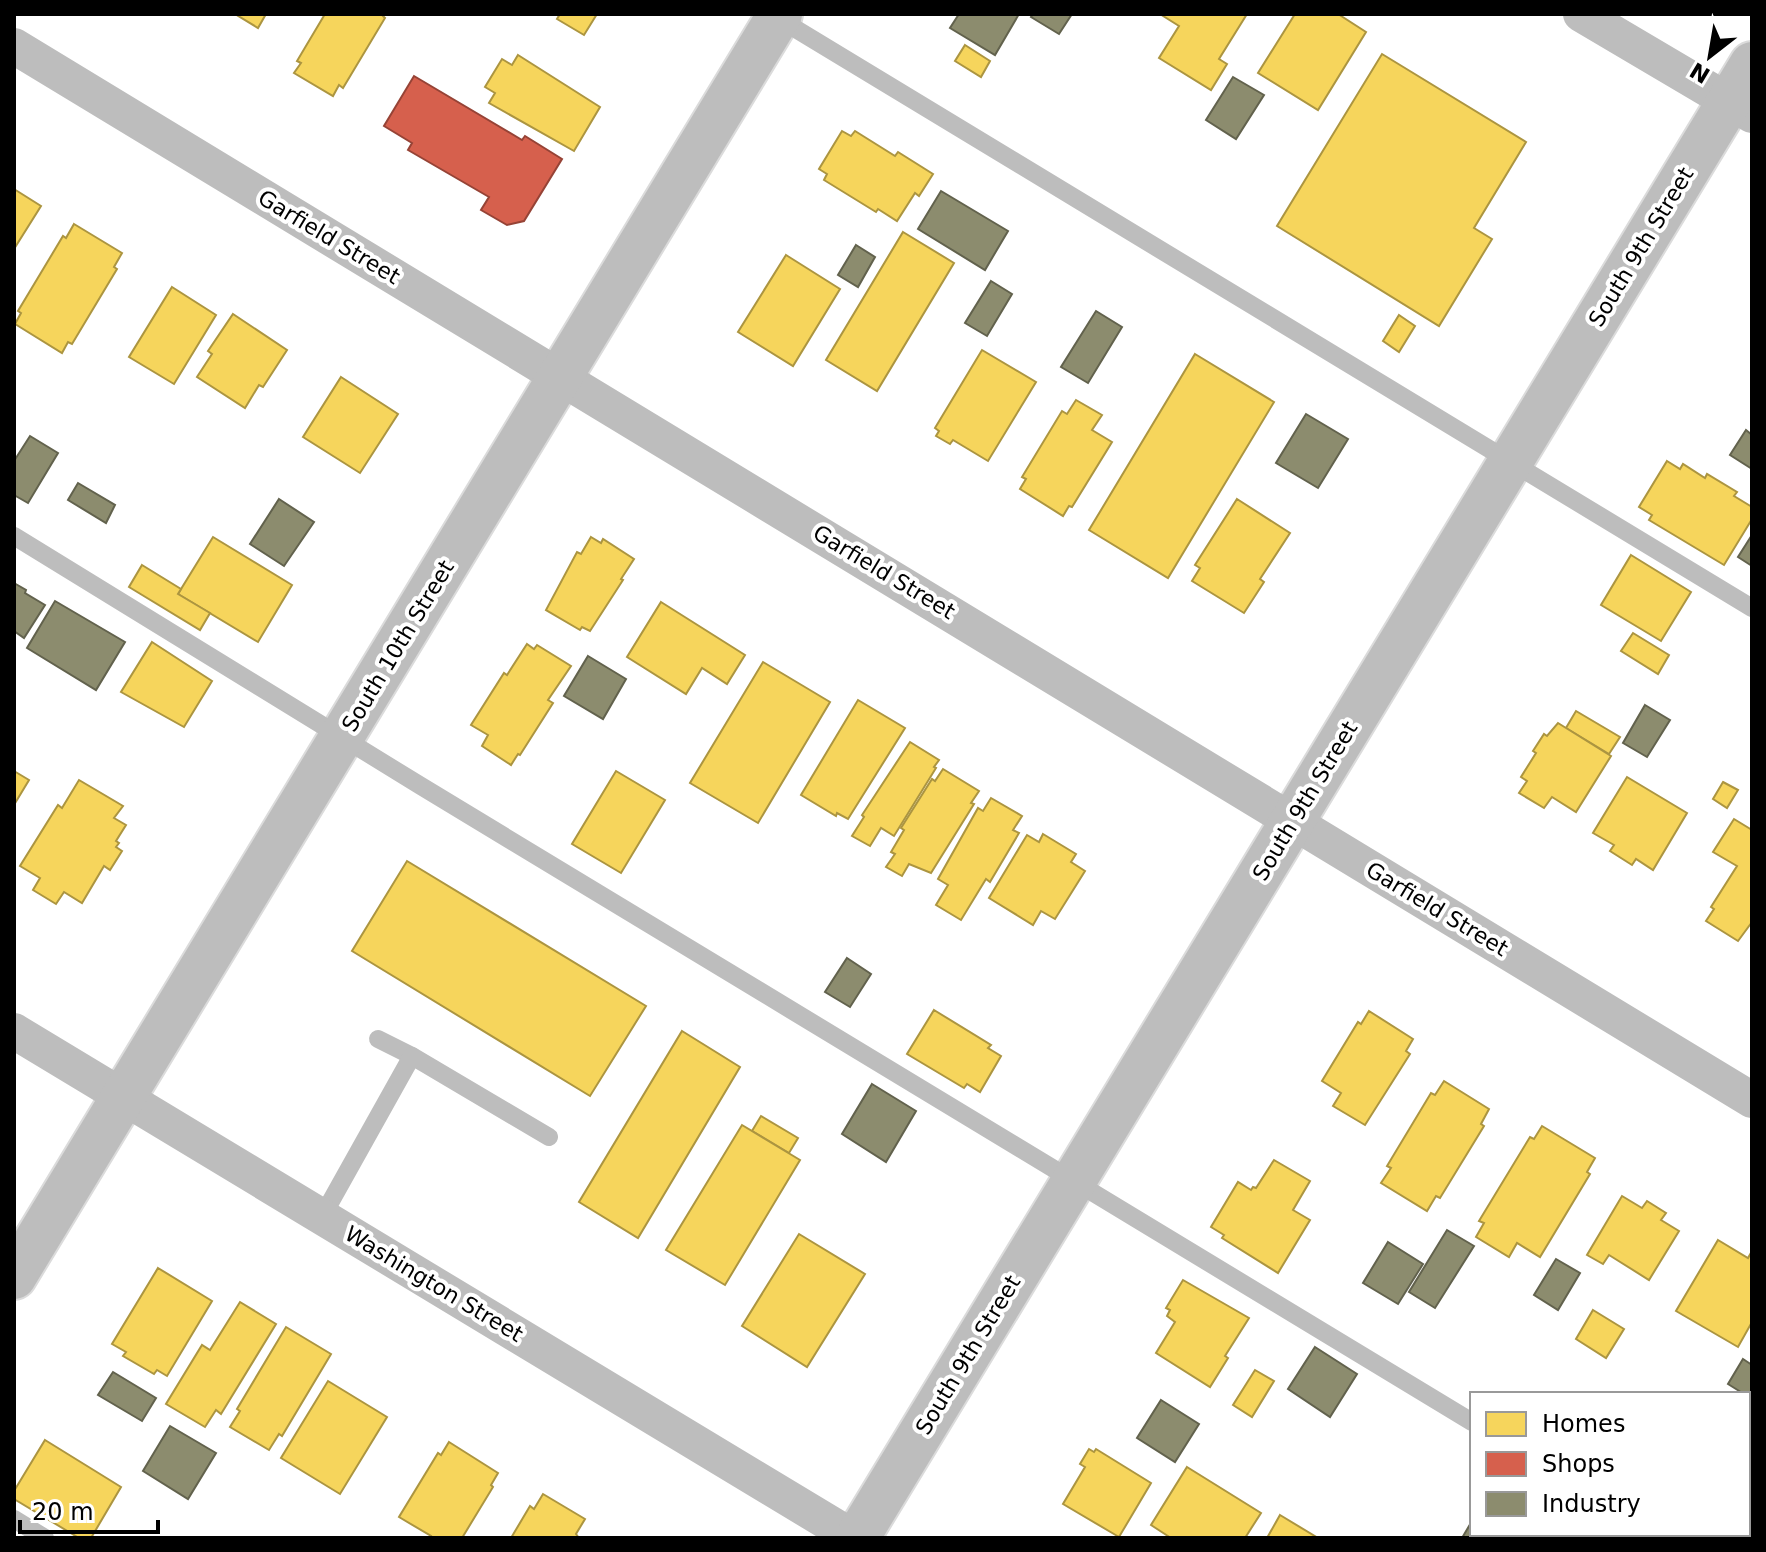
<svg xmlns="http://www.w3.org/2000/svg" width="1766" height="1552" font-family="'DejaVu Sans',sans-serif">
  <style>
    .homes { fill: #f6d55c; stroke: #ac9540; stroke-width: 2 }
    .shops { fill: #d6604d; stroke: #964336; stroke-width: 2 }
    .industry { fill: #8c8c6e; stroke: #62624d; stroke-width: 2 }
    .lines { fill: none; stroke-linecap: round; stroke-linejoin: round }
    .primary-casing { stroke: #dbdbdb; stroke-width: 48 }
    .service { stroke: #bdbdbd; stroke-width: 18 }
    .minor { stroke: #bdbdbd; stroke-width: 36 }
    .primary { stroke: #bdbdbd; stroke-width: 44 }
    .labels { text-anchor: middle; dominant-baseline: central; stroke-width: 8; stroke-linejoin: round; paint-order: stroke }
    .street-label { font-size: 22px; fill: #000; stroke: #fff }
  </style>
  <rect width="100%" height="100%" fill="#fff"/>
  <g class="homes">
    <polygon points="235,14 266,14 258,28"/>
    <polygon points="325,14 384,14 383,16 385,18 343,88 339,85 333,96 294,73 301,63 297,61"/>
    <polygon points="560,14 597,14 584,35 557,19"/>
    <polygon points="1160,14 1247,14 1219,59 1227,64 1211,90 1159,58 1179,26"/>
    <polygon points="1295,14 1338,14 1366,32 1318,110 1258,73"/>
    <polygon points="965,45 990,61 981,77 955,61"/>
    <polygon points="1382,54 1526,142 1474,228 1492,239 1439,326 1277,226"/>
    <polygon points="518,55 600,107 574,151 489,103 495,93 485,87 502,59 512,65"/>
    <polygon points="842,131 851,136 855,131 895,156 898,152 933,174 919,196 915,193 897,221 878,209 876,212 824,180 827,174 819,169"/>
    <polygon points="14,189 41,206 14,249"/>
    <polygon points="74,224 122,253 114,267 117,269 72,344 68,342 62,353 15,324 21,313 18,311 63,236 66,238"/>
    <polygon points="903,232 954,263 877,391 826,360"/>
    <polygon points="786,255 840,289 793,366 738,332"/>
    <polygon points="172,287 216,315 174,384 129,357"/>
    <polygon points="233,314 287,350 263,387 259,385 245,408 197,377 212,354 208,351"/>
    <polygon points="1399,315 1415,326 1399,352 1383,341"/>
    <polygon points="982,350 1036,382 988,461 953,440 950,444 936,436 939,431 935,428"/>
    <polygon points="1195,354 1274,402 1168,578 1089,530"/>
    <polygon points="341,377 398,414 360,473 303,437"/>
    <polygon points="1076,400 1102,415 1092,430 1112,442 1072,507 1069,506 1063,516 1020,489 1026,479 1022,477 1062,411 1067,414"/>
    <polygon points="1667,461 1680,469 1683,464 1705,478 1707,474 1737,492 1734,496 1752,507 1752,519 1724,565 1649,520 1652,515 1639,507"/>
    <polygon points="1237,499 1290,533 1260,579 1264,582 1244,613 1192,581 1200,568 1195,565"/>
    <polygon points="213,537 292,585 258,642 178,594"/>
    <polygon points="591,537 601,543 603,539 634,559 621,579 623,580 590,631 582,627 580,630 546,610 577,552 581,554"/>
    <polygon points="1631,555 1691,592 1661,641 1601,605"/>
    <polygon points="142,565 181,589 178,594 210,613 200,630 129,587"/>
    <polygon points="661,602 745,655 727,684 702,668 686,694 627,657"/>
    <polygon points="1633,633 1669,655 1658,674 1621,651"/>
    <polygon points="152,642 212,681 184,727 121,692"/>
    <polygon points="527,644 534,649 537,645 571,666 548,700 553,703 520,755 518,754 511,765 482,746 488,735 471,725 504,673 507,675"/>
    <polygon points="763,662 830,702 758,823 690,783"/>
    <polygon points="858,700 905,728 848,819 837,813 836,816 801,795"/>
    <polygon points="1576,711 1620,737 1609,754 1566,728"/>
    <polygon points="1558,723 1611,756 1576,812 1552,797 1544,808 1519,793 1527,781 1521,777 1536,753 1533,751 1544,734 1547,736"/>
    <polygon points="910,742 939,760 934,767 936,768 894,836 881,828 870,846 852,836 864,817 862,815"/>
    <polygon points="943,769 979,791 971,803 974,804 931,873 909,864 902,876 886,867 895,854 891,852 904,830 901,828 932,779 935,781"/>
    <polygon points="14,771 29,780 14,805"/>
    <polygon points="616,771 665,800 621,873 572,844"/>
    <polygon points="1627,777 1687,813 1653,870 1636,859 1632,865 1610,851 1614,845 1593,833"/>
    <polygon points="79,780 123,806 114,818 126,825 116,841 119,843 116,847 122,851 110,870 104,866 82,903 64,892 56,904 33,890 40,878 20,866 58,805 62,808"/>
    <polygon points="1723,782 1738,790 1727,808 1713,799"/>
    <polygon points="991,798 1022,816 1013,830 1019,833 990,882 986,879 961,920 936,905 948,885 938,879 978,808 983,811"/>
    <polygon points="1734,819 1752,830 1752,922 1738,941 1706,921 1714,909 1711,907 1737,866 1713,852"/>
    <polygon points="1043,834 1076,854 1071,862 1085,871 1055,919 1041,911 1033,925 989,898 1027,835 1039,842"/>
    <polygon points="407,861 646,1006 590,1096 352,951"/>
    <polygon points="934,1010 991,1045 988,1048 1001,1056 980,1092 967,1084 964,1088 907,1054"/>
    <polygon points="1369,1011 1413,1039 1406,1051 1410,1054 1365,1125 1333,1106 1341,1093 1322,1081 1358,1022 1361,1024"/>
    <polygon points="682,1031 740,1067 638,1238 579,1202"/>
    <polygon points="1444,1081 1489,1109 1481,1124 1484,1126 1440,1198 1436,1196 1427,1211 1381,1183 1391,1168 1387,1166 1431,1093 1435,1095"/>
    <polygon points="761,1116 798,1138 789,1153 752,1131"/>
    <polygon points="742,1125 800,1160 725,1285 666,1250"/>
    <polygon points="1542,1126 1595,1158 1587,1172 1590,1174 1540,1257 1517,1243 1509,1257 1476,1237 1484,1223 1479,1221 1530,1137 1534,1139"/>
    <polygon points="1274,1160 1310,1181 1293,1210 1310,1220 1278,1273 1222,1238 1224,1235 1211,1227 1238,1182 1251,1190 1253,1187 1256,1188"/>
    <polygon points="1622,1196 1642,1208 1647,1201 1666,1213 1661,1220 1679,1231 1649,1280 1609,1255 1603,1264 1587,1255"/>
    <polygon points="799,1234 865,1274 807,1367 742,1326"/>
    <polygon points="1718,1240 1748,1258 1752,1251 1752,1322 1738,1347 1676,1311"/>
    <polygon points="158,1268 212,1301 167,1376 157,1370 154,1374 123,1356 126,1352 112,1344"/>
    <polygon points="1183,1280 1249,1318 1225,1356 1228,1358 1210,1387 1156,1353 1175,1322 1167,1316 1170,1310 1166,1308"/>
    <polygon points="240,1302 276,1324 221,1414 216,1410 205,1427 166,1404 202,1345 210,1350"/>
    <polygon points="1593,1310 1624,1329 1606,1358 1576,1339"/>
    <polygon points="286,1327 331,1354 282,1436 279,1434 269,1450 230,1427 240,1411 237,1409"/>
    <polygon points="1255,1370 1274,1381 1252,1417 1233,1405"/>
    <polygon points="328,1381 387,1417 340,1494 281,1458"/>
    <polygon points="45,1440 121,1487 91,1538 79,1538 14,1499 14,1491"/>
    <polygon points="449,1442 498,1473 491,1485 493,1487 462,1538 430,1538 431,1536 399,1517 438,1453 441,1455"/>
    <polygon points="1089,1449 1094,1452 1096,1449 1151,1483 1119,1537 1063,1504 1085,1467 1080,1464"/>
    <polygon points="1187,1467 1261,1513 1245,1538 1171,1538 1151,1525"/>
    <polygon points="543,1494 585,1519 576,1534 579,1538 511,1538 530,1506 534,1509"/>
    <polygon points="1280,1515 1318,1538 1267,1538"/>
  </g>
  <polygon class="shops" points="414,76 522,140 525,136 562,159 524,221 507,225 481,210 489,197 408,150 412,143 384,126"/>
  <g class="industry">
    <polygon points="959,14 1019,14 995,55 950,28"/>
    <polygon points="1033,14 1072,14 1059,34 1031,17"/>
    <polygon points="1233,77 1264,95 1236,139 1206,120"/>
    <polygon points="941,191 1008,231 985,270 918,229"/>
    <polygon points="856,245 875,257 858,287 838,275"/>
    <polygon points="991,281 1012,294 987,336 965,323"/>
    <polygon points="1096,311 1122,327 1088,383 1061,367"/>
    <polygon points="1306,414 1348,439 1318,488 1276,463"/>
    <polygon points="1746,430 1752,435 1752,469 1730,455"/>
    <polygon points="30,436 58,453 28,503 14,495 14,461"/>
    <polygon points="78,483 115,505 106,523 68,500"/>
    <polygon points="279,499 314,522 284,566 250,544"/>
    <polygon points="1752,535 1752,566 1738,557"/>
    <polygon points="14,583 26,590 25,593 45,605 24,638 14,631"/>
    <polygon points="55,601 125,642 96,690 27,648"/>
    <polygon points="588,656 626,679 603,719 564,696"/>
    <polygon points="1645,705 1670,720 1647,757 1623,743"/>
    <polygon points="847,958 871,974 850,1007 825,992"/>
    <polygon points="872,1084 916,1111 886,1162 842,1134"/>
    <polygon points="1447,1230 1474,1246 1435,1308 1409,1292"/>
    <polygon points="1388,1242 1423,1264 1398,1304 1363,1283"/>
    <polygon points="1556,1259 1580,1273 1558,1310 1534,1295"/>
    <polygon points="1315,1347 1357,1374 1330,1417 1288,1389"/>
    <polygon points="1743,1359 1752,1365 1752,1399 1728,1384"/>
    <polygon points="113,1372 156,1398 142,1421 98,1395"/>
    <polygon points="1161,1400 1199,1424 1175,1462 1137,1438"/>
    <polygon points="170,1426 216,1453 188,1499 143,1471"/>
    <polygon points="1472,1521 1472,1534 1501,1534 1499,1538 1462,1538"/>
  </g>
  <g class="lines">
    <g class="primary-casing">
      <g id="primary">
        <polyline points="14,1277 780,14"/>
        <polyline points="857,1538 1752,64"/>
      </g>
    </g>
    <g class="service">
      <polyline points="776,17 1752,608"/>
      <polyline points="14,536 421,786 1472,1422"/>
      <polyline points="378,1039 412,1056"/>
      <polyline points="322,1217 412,1056 549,1137"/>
      <polyline points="14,1519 45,1538"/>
      <polyline points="1655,1534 1662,1538"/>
    </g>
    <g class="minor">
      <polyline points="1581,14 1752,115"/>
      <polyline points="14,46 1752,1100"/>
      <polyline points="14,1031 854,1538"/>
    </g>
    <use href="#primary" class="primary"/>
  </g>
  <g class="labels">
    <g class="street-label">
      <text transform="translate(329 237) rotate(31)">Garfield Street</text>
      <text transform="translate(1641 247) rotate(-59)">South 9th Street</text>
      <text transform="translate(884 572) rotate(31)">Garfield Street</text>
      <text transform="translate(398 646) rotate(-59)">South 10th Street</text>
      <text transform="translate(1305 801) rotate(-59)">South 9th Street</text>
      <text transform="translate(1437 909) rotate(31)">Garfield Street</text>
      <text transform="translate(434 1284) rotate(31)">Washington Street</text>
      <text transform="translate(968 1355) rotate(-59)">South 9th Street</text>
    </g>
  </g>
  <rect width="1766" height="1552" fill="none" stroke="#000000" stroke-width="32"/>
  <rect x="1470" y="1392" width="280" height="144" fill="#ffffff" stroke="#999999" stroke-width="2"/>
  <rect x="1486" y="1412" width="40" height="24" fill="#f6d55c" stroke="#999999" stroke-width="2"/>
  <text x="1542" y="1432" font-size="24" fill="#000000">Homes</text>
  <rect x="1486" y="1452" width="40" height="24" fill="#d6604d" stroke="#999999" stroke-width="2"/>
  <text x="1542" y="1472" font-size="24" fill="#000000">Shops</text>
  <rect x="1486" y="1492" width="40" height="24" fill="#8c8c6e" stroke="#999999" stroke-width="2"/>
  <text x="1542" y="1512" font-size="24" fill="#000000">Industry</text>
  <g transform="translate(1710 56) rotate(211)" stroke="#ffffff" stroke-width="6" paint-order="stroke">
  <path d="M0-6L14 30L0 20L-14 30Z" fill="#000000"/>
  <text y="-12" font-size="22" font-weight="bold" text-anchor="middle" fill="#000000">N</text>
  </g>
  <path d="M20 1520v12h138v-12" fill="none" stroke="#000000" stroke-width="4"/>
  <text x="32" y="1520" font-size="24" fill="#000000" stroke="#ffffff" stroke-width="6" paint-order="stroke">20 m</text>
</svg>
